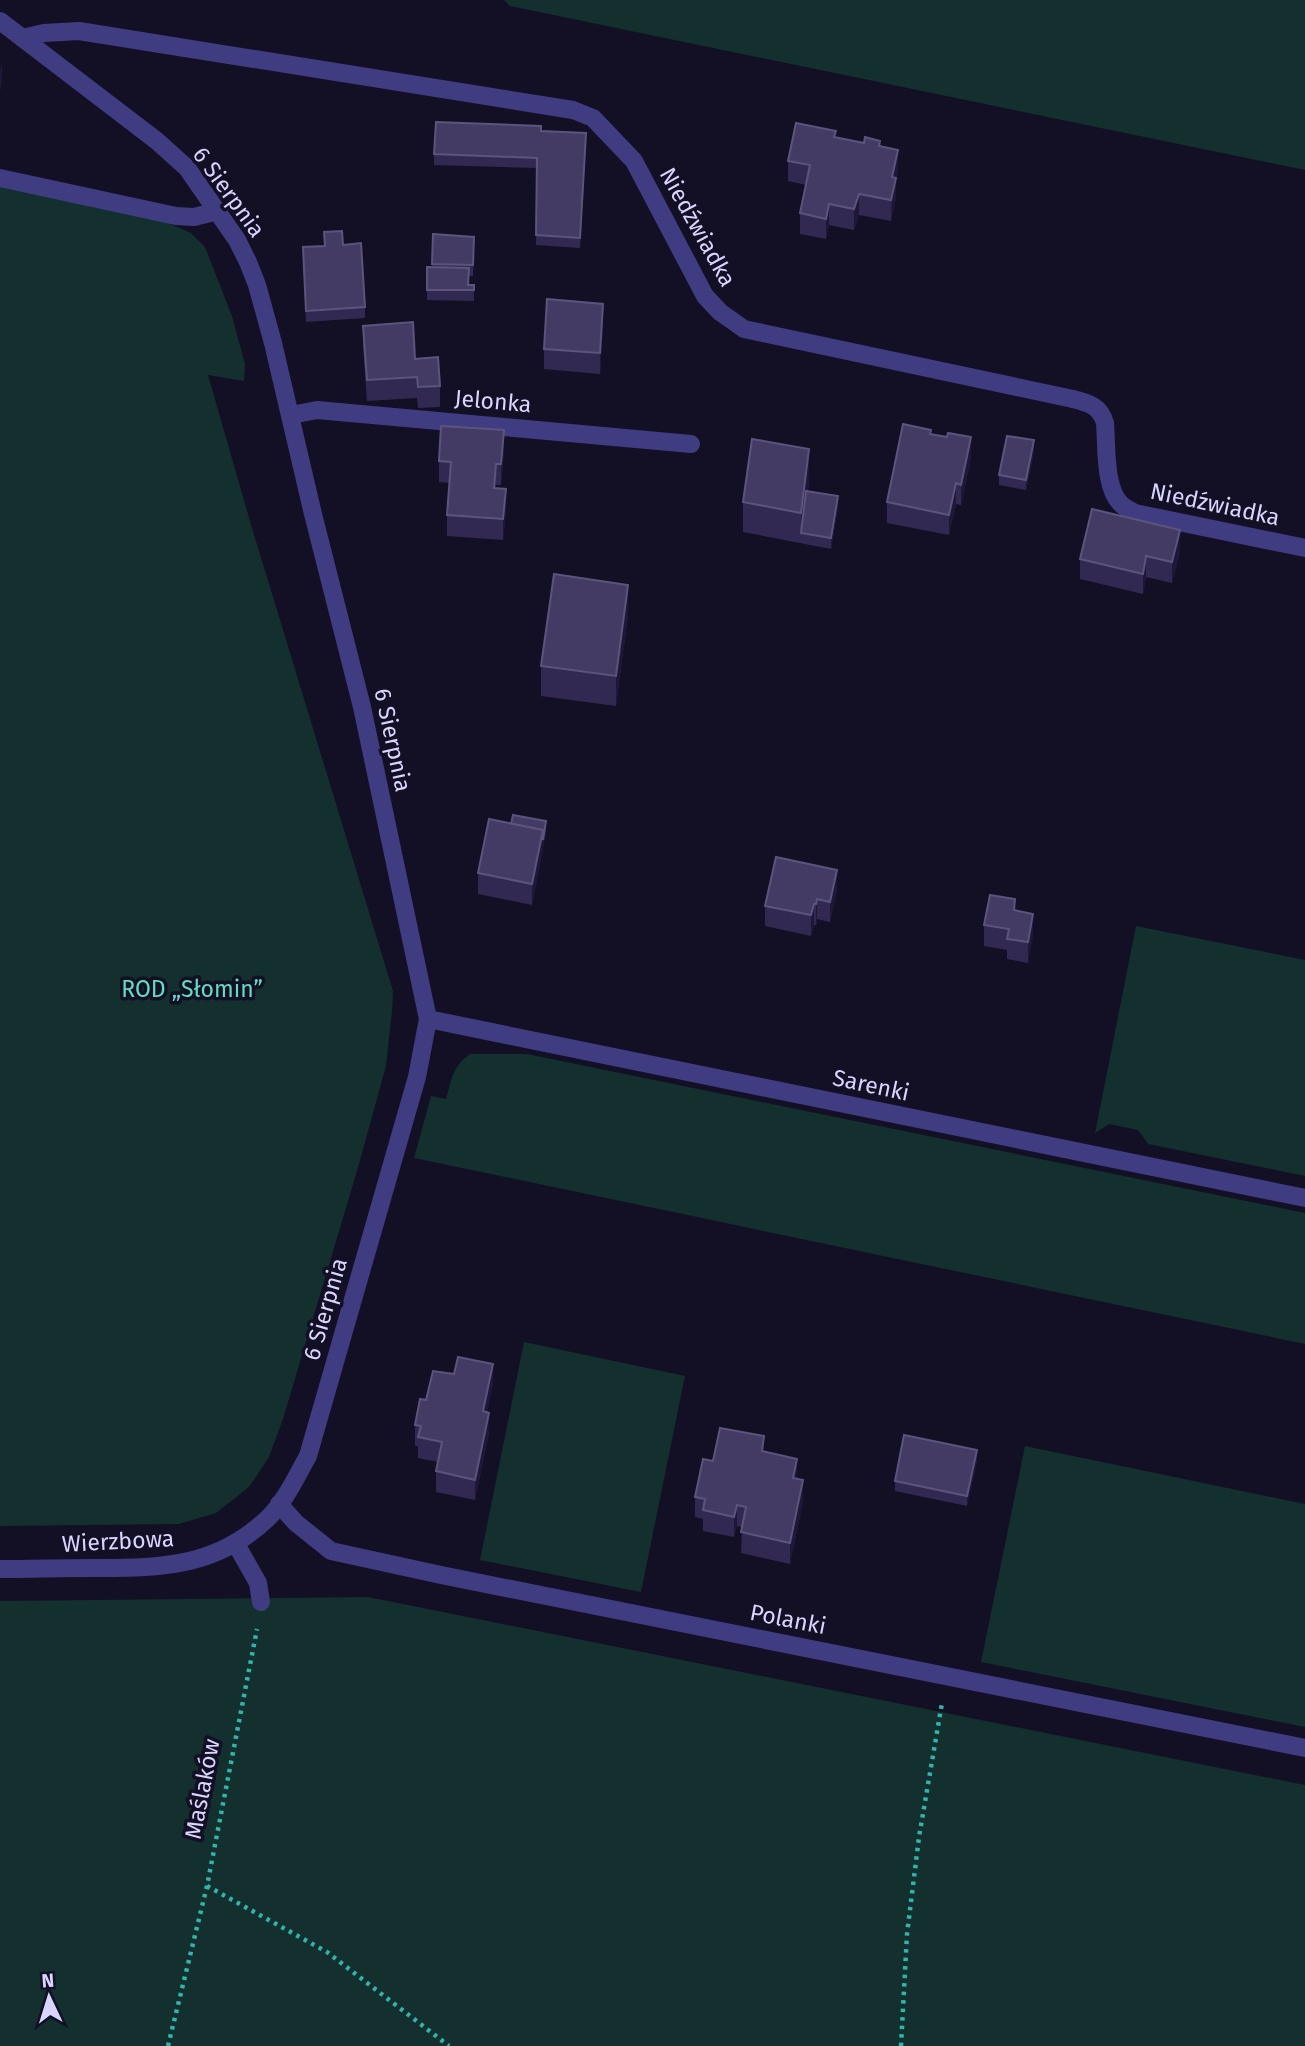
<svg xmlns="http://www.w3.org/2000/svg" width="1305" height="2046" font-family="'Fira Sans',sans-serif">
  <style>
    .green { fill: #132f2e }
    .lines { fill: none; stroke-linecap: round; stroke-linejoin: round }
    .path { stroke: #33b3ad; stroke-width: 4.5; stroke-dasharray: 3.5 5; stroke-linecap: butt }
    .lane { stroke: #403c82; stroke-width: 18 }
    .street { stroke: #403c82; stroke-width: 18 }
    .wall { fill: #322952 }
    .shaded-wall { fill: #1e1738 }
    .building { fill: #443b64; stroke: #5b547c; stroke-width: 2 }
    .labels { text-anchor: middle; dominant-baseline: central; stroke-width: 7; stroke-linejoin: round; paint-order: stroke }
    .street-label { font-size: 23px; fill: #dad5fe; stroke: #131025 }
    .park-label { font-size: 23px; fill: #63dcbf; stroke: #131025 }
  </style>
  <rect width="100%" height="100%" fill="#131025"/>
  <g class="green">
    <polygon points="504,0 1305,0 1305,170 510,6"/>
    <polygon points="0,187 166,222 191,233 205,247 232,316 245,364 244,381 208,375 252,528 393,991 392,1011 386,1066 357,1171 283,1419 269,1457 249,1487 216,1513 179,1524 0,1526"/>
    <polygon points="1136,926 1305,960 1305,1176 1148,1144 1138,1130 1109,1124 1095,1133"/>
    <path d="M470,1054H527L1305,1213V1344L414,1158L431,1096L446,1099C452,1079 452,1067 470,1054Z"/>
    <polygon points="524,1342 685,1376 641,1592 480,1560"/>
    <polygon points="1025,1446 1305,1504 1305,1727 981,1662"/>
    <polygon points="368,1597 1305,1785 1305,2046 0,2046 0,1601"/>
  </g>
  <g class="lines">
    <g class="path">
      <polyline points="207,1886 327,1952 449,2046"/>
      <polyline points="168,2046 207,1886 257,1629"/>
      <polyline points="901,2046 907,1934 919,1837 942,1703"/>
    </g>
    <g class="lane">
      <polyline points="0,178 176,216 194,217 218,211"/>
      <path d="M1073,399C1089,403 1100,406 1105,423C1107,446 1104,488 1121,504C1125,508 1130,510 1135,513L1305,548"/>
    </g>
    <g class="street">
      <path d="M0,21L157,141L187,168L237,240L248,262L257,285L273,343L313,514L362,707L428,1019L417,1077L308,1456C296,1477 285,1502 267,1519C215,1568 159,1568 91,1568C61,1568 30,1569 0,1569"/>
      <polyline points="22,38 44,33 79,31 573,110 593,118 634,161 705,296 720,312 744,329 1073,399"/>
      <polyline points="291,415 317,410 691,444"/>
      <polyline points="428,1019 1305,1198"/>
      <polyline points="279,1504 296,1523 331,1551 441,1575 1305,1748"/>
      <polyline points="236,1544 258,1583 261,1602"/>
    </g>
  </g>
  <g class="wall">
    <polygon points="541,131 586,144 580,248 536,245 537,168 434,165 434,154"/>
    <polygon points="836,137 880,146 898,170 896,181 896,198 891,221 859,215 854,230 829,225 826,239 800,234 800,213 806,185 788,181 788,161"/>
    <polygon points="324,232 343,245 365,307 365,318 306,322 303,258 324,246"/>
    <polygon points="433,234 474,247 473,276 469,276 469,285 474,285 474,301 427,300 427,267 432,267"/>
    <polygon points="603,324 600,374 544,369 544,349"/>
    <polygon points="363,326 415,359 440,386 440,407 418,408 417,398 367,401 363,346"/>
    <polygon points="931,434 971,458 961,505 956,504 949,535 887,523 887,502"/>
    <polygon points="504,451 501,485 496,485 495,488 506,510 503,540 447,536 447,515 450,483 439,482 439,461"/>
    <polygon points="1034,451 1026,490 999,485 999,475"/>
    <polygon points="809,479 808,492 838,507 831,549 743,532 743,502"/>
    <polygon points="1180,551 1172,583 1146,577 1143,594 1080,579 1080,559"/>
    <polygon points="628,615 616,706 541,696 541,666"/>
    <polygon points="546,832 532,905 478,894 478,873"/>
    <polygon points="837,890 830,922 817,919 816,925 814,925 811,936 765,926 765,906"/>
    <polygon points="1015,910 1033,934 1028,963 1007,959 1007,950 984,946 984,925"/>
    <polygon points="493,1384 487,1412 489,1433 475,1500 436,1492 436,1471 438,1462 418,1458 418,1446 415,1446 415,1425 426,1400"/>
    <polygon points="764,1451 797,1478 803,1501 790,1564 741,1553 742,1527 737,1526 734,1537 703,1531 703,1519 695,1517 695,1497 713,1461"/>
    <polygon points="977,1461 967,1506 895,1491 895,1481"/>
  </g>
  <g class="shaded-wall">
    <polygon points="2,60 2,81 0,92 0,71"/>
    <polygon points="898,150 898,170 896,181 896,198 891,221 892,177"/>
    <polygon points="859,194 859,215 854,230 854,209"/>
    <polygon points="829,204 829,225 826,239 826,219"/>
    <polygon points="603,304 603,324 600,374 600,353"/>
    <polygon points="504,430 504,451 501,485 501,464"/>
    <polygon points="971,437 971,458 961,505 961,485"/>
    <polygon points="1034,440 1034,451 1026,490 1026,480"/>
    <polygon points="809,449 809,479 802,533 801,533 801,513"/>
    <polygon points="956,483 956,504 949,535 949,515"/>
    <polygon points="506,489 506,510 503,540 503,519"/>
    <polygon points="838,496 838,507 831,549 831,538"/>
    <polygon points="1180,530 1180,551 1172,583 1172,562"/>
    <polygon points="1146,556 1146,577 1143,594 1143,574"/>
    <polygon points="628,585 628,615 616,706 616,676"/>
    <polygon points="546,821 546,832 532,905 532,884 543,830"/>
    <polygon points="837,870 837,890 830,922 830,902"/>
    <polygon points="817,899 817,919 816,925 816,904"/>
    <polygon points="814,904 814,925 811,936 811,915"/>
    <polygon points="1033,914 1033,934 1028,963 1028,942"/>
    <polygon points="493,1364 493,1384 483,1432 483,1411"/>
    <polygon points="489,1413 489,1433 475,1500 475,1480"/>
    <polygon points="977,1450 977,1461 967,1506 967,1496"/>
    <polygon points="797,1459 797,1479 793,1478"/>
    <polygon points="803,1480 803,1501 790,1564 790,1543"/>
    <polygon points="737,1505 737,1526 734,1537 734,1517"/>
  </g>
  <g class="building">
    <polygon points="436,122 541,126 541,131 586,133 580,238 536,235 537,158 434,154"/>
    <polygon points="796,123 836,131 834,137 864,143 865,137 880,141 879,146 898,150 892,177 896,178 891,200 859,194 854,209 829,204 826,219 800,213 810,165 788,161"/>
    <polygon points="342,231 343,245 361,243 365,307 306,311 303,247 325,246 324,232"/>
    <polygon points="433,234 474,237 473,265 432,264"/>
    <polygon points="427,267 469,268 468,285 474,285 474,290 427,290"/>
    <polygon points="547,299 603,304 600,353 544,349"/>
    <polygon points="413,322 415,359 438,357 440,386 418,387 417,377 367,380 363,326"/>
    <polygon points="903,424 931,430 930,434 947,437 948,433 971,437 961,485 956,483 949,515 887,502"/>
    <polygon points="441,426 504,430 501,464 496,464 494,488 506,489 503,519 447,515 451,462 439,461"/>
    <polygon points="1007,436 1034,440 1026,480 999,475"/>
    <polygon points="752,439 809,449 801,513 743,502"/>
    <polygon points="806,491 838,496 831,538 801,533"/>
    <polygon points="1092,509 1180,530 1172,562 1146,556 1143,574 1080,559"/>
    <polygon points="554,574 628,585 616,676 541,666"/>
    <polygon points="513,815 546,821 543,840 543,830 511,824"/>
    <polygon points="489,819 543,830 532,884 478,873"/>
    <polygon points="776,857 837,870 830,902 817,899 816,904 814,904 811,915 765,906"/>
    <polygon points="990,895 1015,899 1014,910 1033,914 1028,942 1007,939 1009,929 984,925"/>
    <polygon points="458,1357 493,1364 483,1411 489,1413 475,1480 436,1471 442,1442 418,1437 421,1426 415,1425 420,1399 426,1400 433,1371 454,1374"/>
    <polygon points="720,1428 764,1436 762,1451 797,1459 793,1478 803,1480 790,1543 741,1532 746,1507 737,1505 734,1517 703,1510 705,1499 695,1497 703,1459 713,1461"/>
    <polygon points="904,1435 977,1450 967,1496 895,1481"/>
  </g>
  <g class="labels">
    <g class="street-label">
      <text transform="translate(229 192) rotate(54)">6 Sierpnia</text>
      <text transform="translate(698 227) rotate(61)">Niedźwiadka</text>
      <text transform="translate(493 401) rotate(5)">Jelonka</text>
      <text transform="translate(1215 504) rotate(12)">Niedźwiadka</text>
      <text transform="translate(393 740) rotate(78)">6 Sierpnia</text>
      <text transform="translate(871 1085) rotate(12)">Sarenki</text>
      <text transform="translate(325 1309) rotate(-74)">6 Sierpnia</text>
      <text transform="translate(118 1541) rotate(-3)">Wierzbowa</text>
      <text transform="translate(788 1619) rotate(11)">Polanki</text>
      <text transform="translate(202 1789) rotate(-79)">Maślaków</text>
    </g>
    <g class="park-label">
      <text x="192" y="989">ROD „Słomin”</text>
    </g>
  </g>
  <g transform="translate(49 1997) rotate(356)" stroke="#131025" stroke-width="5" paint-order="stroke">
  <path d="M0-5L12 26L0 18L-12 26Z" fill="#dad5fe"/>
  <text y="-10" font-size="19" font-weight="bold" text-anchor="middle" fill="#dad5fe">N</text>
  </g>
</svg>
